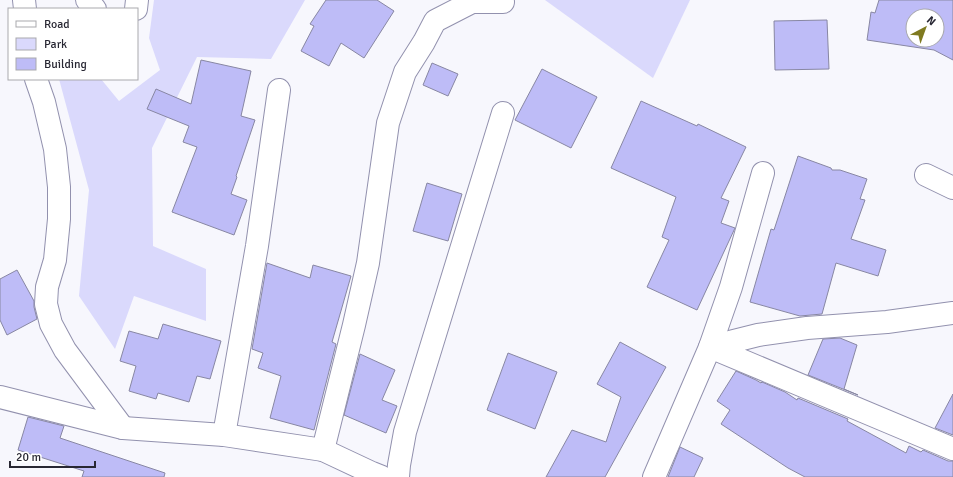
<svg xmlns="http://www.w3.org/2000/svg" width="953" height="477" font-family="Signika,sans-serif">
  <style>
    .green { fill: #dad9fc }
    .building { fill: #bebcf7; stroke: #8887a3; fill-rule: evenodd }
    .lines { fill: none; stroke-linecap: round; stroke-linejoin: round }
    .street-casing { stroke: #9291ae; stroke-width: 24 }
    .street { stroke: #fff; stroke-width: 22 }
  </style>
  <rect width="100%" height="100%" fill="#f7f7fd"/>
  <g class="green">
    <polygon points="154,0 305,0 271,59 197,57 152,148 153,246 206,269 206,321 134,296 115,349 79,296 89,190 59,79 101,79 119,101 160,70 149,38"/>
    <polygon points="545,0 690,0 653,78"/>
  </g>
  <g class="building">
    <polygon points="326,0 377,0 394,11 364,58 341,43 329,66 301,51 314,26 310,24"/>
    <path d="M879,0H953V60L934,50L867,40L871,12L875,13ZM913,16H937V40H913Z"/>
    <polygon points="827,20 829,69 775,70 774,21"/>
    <polygon points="201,60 251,71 241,116 255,120 236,176 237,177 231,194 247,200 234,235 172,212 197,147 183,142 189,126 147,109 156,89 191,104"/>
    <polygon points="432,63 458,74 448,96 423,85"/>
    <polygon points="542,69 597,97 571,148 515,120"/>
    <polygon points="641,101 697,126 698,124 746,147 721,198 729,201 721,223 735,228 697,310 647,287 669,240 662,237 676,197 611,168"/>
    <polygon points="798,156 831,168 832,170 840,170 867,179 860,199 865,200 851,239 886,250 878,276 836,263 822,314 800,316 750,302 771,229 774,230"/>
    <polygon points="427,183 462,194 448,241 413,231"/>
    <polygon points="267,263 310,278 313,265 351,276 332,342 336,344 314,430 270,418 281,376 258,368 263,353 252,349"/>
    <polygon points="17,270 34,301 34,307 37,319 7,335 0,320 0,279"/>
    <polygon points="163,324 221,341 210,379 197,376 189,402 158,393 156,399 129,391 136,366 120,361 129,331 158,339"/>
    <polygon points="840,338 857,345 844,389 858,395 808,375 823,339"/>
    <polygon points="620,342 666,367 605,477 546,477 572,430 606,442 621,397 597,384"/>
    <polygon points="508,353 557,372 535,429 487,410"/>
    <polygon points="360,354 395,370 382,400 397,406 386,433 344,415"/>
    <polygon points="736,371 756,380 761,383 762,382 785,392 797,400 798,398 848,419 847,421 906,453 909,446 921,452 923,450 948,461 953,461 953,477 805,477 788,468 721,424 730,410 717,401"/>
    <polygon points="953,394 953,435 935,428"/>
    <polygon points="28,417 64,426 60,438 165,473 164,477 82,477 84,471 18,450"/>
    <polygon points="680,447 703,458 694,477 668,477"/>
  </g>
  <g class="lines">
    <g class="street-casing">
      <g id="street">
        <polyline points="24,0 25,9"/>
        <polyline points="87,0 95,9"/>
        <polyline points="136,9 137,0"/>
        <polyline points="36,79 44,102 55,149 59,187 59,219 55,260 47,287 46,304 51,324 65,350 123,428"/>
        <polyline points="926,175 953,188"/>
        <polyline points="953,313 887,322 807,328 758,335 710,347 953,449"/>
        <polyline points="0,397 123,428 224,435 323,450 372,473 382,477"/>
        <polyline points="224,435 257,246 279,90"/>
        <polyline points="323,450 354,325 368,263 388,123 405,72 424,42 435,21 472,2 503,2"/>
        <polyline points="398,477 399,465 405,432 503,113"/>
        <polyline points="654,477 710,347 731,287 763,173"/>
      </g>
    </g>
    <use href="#street" class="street"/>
  </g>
  <rect x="8" y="8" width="130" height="72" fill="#ffffff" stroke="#a9a9ad"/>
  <rect x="16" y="21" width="20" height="6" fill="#ffffff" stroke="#a9a9ad"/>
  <text x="44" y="28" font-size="12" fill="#282733">Road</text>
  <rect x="16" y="38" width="20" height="12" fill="#dad9fc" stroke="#a9a9ad"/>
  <text x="44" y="48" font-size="12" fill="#282733">Park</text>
  <rect x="16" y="58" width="20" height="12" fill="#bebcf7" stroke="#a9a9ad"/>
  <text x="44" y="68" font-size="12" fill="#282733">Building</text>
  <g transform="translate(925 28) rotate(41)"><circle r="19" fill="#ffffff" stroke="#a9a9ad"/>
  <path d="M0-3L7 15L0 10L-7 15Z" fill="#7f7a20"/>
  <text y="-6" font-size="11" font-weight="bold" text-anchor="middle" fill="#282733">N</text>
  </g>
  <path d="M10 461v6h85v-6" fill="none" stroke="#282733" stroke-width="2"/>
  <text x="16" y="461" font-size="12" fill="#282733" stroke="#ffffff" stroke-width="3" paint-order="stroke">20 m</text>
</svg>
